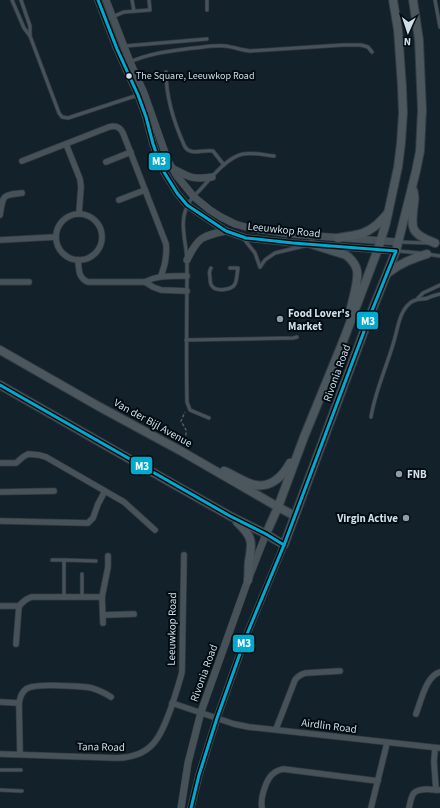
<svg xmlns="http://www.w3.org/2000/svg" width="440" height="808" font-family="'Source Sans 3',sans-serif">
  <style>
    .lines { fill: none; stroke-linecap: round; stroke-linejoin: round }
    .service-casing { stroke: #303a42; stroke-width: 4.5 }
    .minor-casing { stroke: #303a42; stroke-width: 7 }
    .tertiary-casing { stroke: #303a42; stroke-width: 8 }
    .secondary-casing { stroke: #303a42; stroke-width: 10 }
    .path { stroke: #545c62; stroke-width: 1.5; stroke-dasharray: 3 2; stroke-linecap: butt }
    .service { stroke: #475158; stroke-width: 3 }
    .minor { stroke: #475158; stroke-width: 5.5 }
    .tertiary { stroke: #475158; stroke-width: 7 }
    .secondary { stroke: #4b565d; stroke-width: 8 }
    .bus-1-casing { stroke: #030c12; stroke-width: 6 }
    .bus-1 { stroke: #00a9ce; stroke-width: 3 }
    .bus-dot { fill: #cfdee8; stroke: #030c12; stroke-width: 1.5 }
    .poi-dot { fill: #8d9ca6; stroke: #030c12; stroke-width: 1.5 }
    .labels { text-anchor: middle; dominant-baseline: central; stroke-width: 4; stroke-linejoin: round; paint-order: stroke }
    .bus-label { font-size: 10px; fill: #cfdee8; stroke: #030c12; text-anchor: start }
    .street-label { font-size: 11px; fill: #cfdee8; stroke: #030c12 }
    .poi-label { font-size: 11px; font-weight: bold; fill: #cfdee8; stroke: #030c12; text-anchor: start }
    .line-badge { stroke: #030c12; stroke-width: 1.5 }
    .badge-label { font-size: 11px; text-anchor: middle; font-weight: bold; fill: #fff }
  </style>
  <rect width="100%" height="100%" fill="#13212a"/>
  <g class="lines">
    <g class="service-casing">
      <g id="service">
        <polyline points="12,0 24,28 30,36 59,113 62,117 68,118 138,95"/>
        <polyline points="21,0 30,26 30,36"/>
        <polyline points="132,0 134,11"/>
        <polyline points="207,0 207,10"/>
        <polyline points="435,0 440,27"/>
        <polyline points="105,20 124,12 150,10 149,0"/>
        <polyline points="125,46 207,39"/>
        <path d="M130,62C150,53 171,51 194,48C204,47 215,45 225,46C234,47 241,50 250,51L343,45H361L368,47L372,52"/>
        <path d="M166,72C166,99 174,123 185,147C191,156 203,149 213,151L224,165"/>
        <polyline points="244,239 255,253 260,267"/>
        <polyline points="398,242 428,243"/>
        <polyline points="398,251 420,253"/>
        <polyline points="427,254 440,256"/>
        <polyline points="260,267 265,260 275,253 304,246"/>
        <path d="M211,268C209,271 209,273 210,277C210,280 210,284 212,286C216,292 232,290 235,284C237,280 237,273 238,268H230"/>
        <polyline points="418,298 423,293 440,285"/>
        <polyline points="186,340 293,338 297,337"/>
        <path d="M371,417C375,391 387,366 394,341C398,328 399,313 409,304C415,298 421,300 428,298C432,296 436,295 440,294"/>
        <path d="M209,418L190,410L187,402C186,355 187,309 187,262C187,244 178,222 188,205C190,199 195,195 199,191C210,179 227,157 243,154C253,152 264,155 274,156"/>
        <polyline points="52,560 64,560"/>
        <polyline points="64,597 64,560 96,561"/>
        <polyline points="82,597 82,574"/>
        <polyline points="0,770 21,770"/>
        <polyline points="0,790 22,791"/>
      </g>
    </g>
    <g class="minor-casing">
      <g id="minor">
        <polyline points="66,144 80,179 81,187 79,213"/>
        <path d="M22,161L109,127C116,125 120,127 123,133L166,244C167,255 165,266 161,276"/>
        <polyline points="106,162 131,152"/>
        <polyline points="119,200 145,190"/>
        <circle cx="79" cy="237" r="23"/>
        <path d="M0,215C3,195 2,195 22,193"/>
        <polyline points="0,240 56,237"/>
        <path d="M78,260C79,269 78,278 88,282H145C158,275 172,276 187,276"/>
        <polyline points="0,282 29,282"/>
        <polyline points="145,282 153,287 161,290 187,291"/>
        <polyline points="0,463 16,463 23,457 28,454 39,455 46,457 124,502 155,530"/>
        <polyline points="0,492 54,491"/>
        <polyline points="0,521 88,523 93,518 98,504 105,491"/>
        <path d="M0,606H19C23,602 26,598 32,597H102"/>
        <polyline points="103,615 134,614"/>
        <polyline points="103,623 102,597 108,567 108,556"/>
        <polyline points="16,644 19,606"/>
        <polyline points="0,702 19,703"/>
        <polyline points="172,703 234,724 249,727 440,748"/>
        <path d="M416,714C421,701 426,676 440,672"/>
        <path d="M276,729L295,680C298,676 301,674 306,673L340,671"/>
        <polyline points="435,748 434,762 436,790"/>
        <path d="M0,754L117,758C152,757 160,738 171,708C175,696 179,684 182,672L184,555"/>
        <path d="M20,754L19,703C20,697 22,692 26,689C35,683 73,686 86,687C96,688 103,692 111,697"/>
        <path d="M262,808C260,799 266,778 274,773C276,771 280,770 283,769L378,781"/>
        <polyline points="371,808 387,743"/>
        <path d="M409,808C410,804 411,796 414,793C420,787 433,790 440,790"/>
      </g>
    </g>
    <g class="tertiary-casing">
      <g id="tertiary">
        <polyline points="98,0 117,49 138,95 146,117 153,144 159,161 164,172 171,183 177,193 187,205 226,231 246,238 293,243 396,251"/>
        <polyline points="106,0 130,62 144,93 168,161 177,176 194,197 210,210 221,217 235,224 249,228 290,234 398,242"/>
        <path d="M172,168C189,177 192,180 212,177"/>
        <path d="M187,260C198,237 202,236 226,231"/>
        <polyline points="181,808 188,763 201,712 248,580 266,534"/>
        <polyline points="191,808 199,775 217,718 247,634 284,545"/>
      </g>
    </g>
    <g class="secondary-casing">
      <g id="secondary">
        <path d="M412,187C415,193 415,197 414,203C411,228 409,233 435,243"/>
        <path d="M338,238C347,236 355,236 363,233C374,229 381,221 388,213"/>
        <path d="M311,244L346,255C351,259 356,264 357,271C359,281 352,301 350,312"/>
        <path d="M388,273C400,263 412,259 427,254"/>
        <polyline points="0,350 98,406 181,451 278,507 295,516"/>
        <polyline points="0,385 168,481 230,516 266,534 284,545 369,318 396,251 416,171 420,151 422,110 419,40 413,0"/>
        <path d="M224,471C234,475 245,483 255,485C271,488 283,476 290,463"/>
        <path d="M237,522C252,536 253,541 249,561C248,567 249,574 248,580"/>
        <polyline points="266,534 278,507 304,437 342,344 378,249 386,223 398,167 401,143 403,113 402,87 398,30 393,0"/>
      </g>
    </g>
    <polyline class="path" points="180,443 186,437 186,430 181,421 185,412"/>
    <use href="#service" class="service"/>
    <use href="#minor" class="minor"/>
    <use href="#tertiary" class="tertiary"/>
    <use href="#secondary" class="secondary"/>
    <g class="bus-1-casing">
      <g id="bus-1">
        <polyline points="98,0 117,49 138,95 146,117 153,144 159,161 164,172 177,193 187,205 226,231 246,238 293,243 396,251 369,318 284,545 247,634 217,718 199,775 191,808"/>
        <polyline points="0,385 230,516 266,534 284,545"/>
      </g>
    </g>
    <use href="#bus-1" class="bus-1"/>
  </g>
  <circle class="bus-dot" cx="129" cy="76" r="3.5"/>
  <g class="poi-dot">
    <circle cx="280" cy="319" r="4"/>
    <circle cx="399" cy="474" r="4"/>
    <circle cx="406" cy="518" r="4"/>
  </g>
  <g class="labels">
    <g class="bus-label">
      <text x="136" y="76">The Square, Leeuwkop Road</text>
    </g>
    <g class="street-label">
      <text transform="translate(284 230) rotate(6)">Leeuwkop Road</text>
      <text transform="translate(337 373) rotate(-70)">Rivonia Road</text>
      <text transform="translate(153 423) rotate(29)">Van der Bijl Avenue</text>
      <text transform="translate(172 629) rotate(-89)">Leeuwkop Road</text>
      <text transform="translate(204 673) rotate(-70)">Rivonia Road</text>
      <text transform="translate(329 726) rotate(7)">Airdlin Road</text>
      <text transform="translate(101 747) rotate(1)">Tana Road</text>
    </g>
    <g class="poi-label">
      <text x="288" y="313">Food Lover's<tspan x="288" dy="13">Market</tspan></text>
      <text x="407" y="474">FNB</text>
      <text x="398" y="518" text-anchor="end">Virgin Active</text>
    </g>
  </g>
  <g class="line-badge">
    <rect x="148" y="152" width="23" height="19" rx="4" fill="#00a9ce"/>
    <rect x="356" y="311" width="23" height="19" rx="4" fill="#00a9ce"/>
    <rect x="130" y="456" width="23" height="19" rx="4" fill="#00a9ce"/>
    <rect x="232" y="634" width="23" height="19" rx="4" fill="#00a9ce"/>
  </g>
  <g class="badge-label">
    <text x="159" y="165">M3</text>
    <text x="368" y="325">M3</text>
    <text x="142" y="470">M3</text>
    <text x="244" y="647">M3</text>
  </g>
  <g transform="translate(408 32) rotate(183)" stroke="#030c12" stroke-width="3" paint-order="stroke">
  <path d="M0-3L7 15L0 10L-7 15Z" fill="#cfdee8"/>
  <text y="-6" font-size="11" font-weight="bold" text-anchor="middle" fill="#cfdee8">N</text>
  </g>
</svg>
